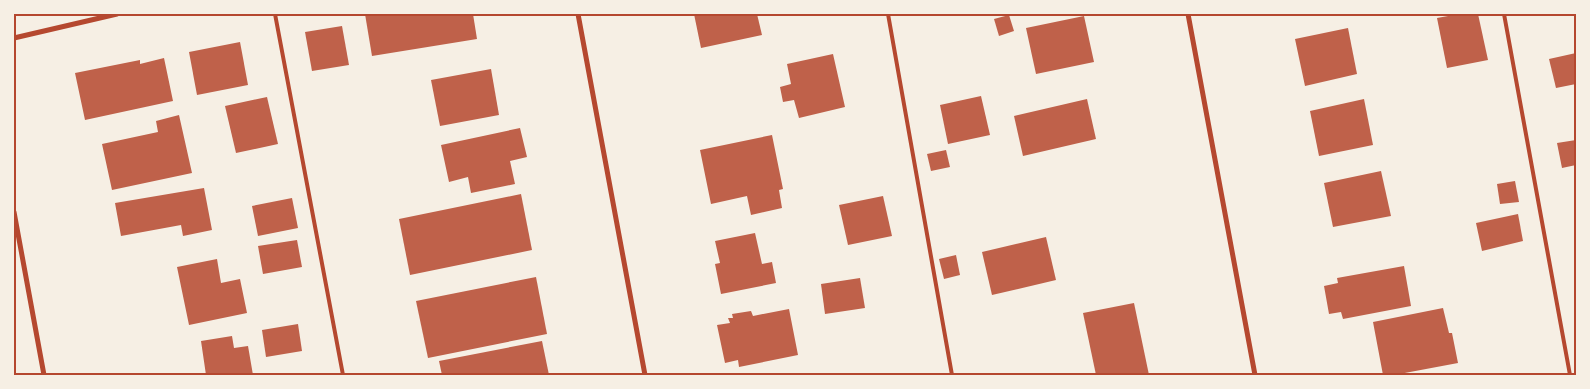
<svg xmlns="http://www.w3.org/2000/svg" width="1590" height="389" font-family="'Noto Sans',sans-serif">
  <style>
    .building { fill: #bf614a }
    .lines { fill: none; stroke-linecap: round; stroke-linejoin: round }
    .service { stroke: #b5482f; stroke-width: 4 }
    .minor { stroke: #b5482f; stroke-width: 5 }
    .neatline { fill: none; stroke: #b5482f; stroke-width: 2 }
  </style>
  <rect width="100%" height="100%" fill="#f6efe4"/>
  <g class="building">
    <polygon points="365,14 473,14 477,39 372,56"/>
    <polygon points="694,14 757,14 762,35 701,48"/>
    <polygon points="1459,14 1478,14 1488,60 1447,68 1437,18"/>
    <polygon points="1009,15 1014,31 999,36 994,19"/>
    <polygon points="1084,16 1094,62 1036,74 1026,28"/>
    <polygon points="342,26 349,65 312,71 305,32"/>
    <polygon points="1348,28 1357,74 1305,86 1295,39"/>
    <polygon points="240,42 248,85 197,95 189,52"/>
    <polygon points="1576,53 1576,84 1556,88 1549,59"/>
    <polygon points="833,54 845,107 799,118 794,100 783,102 780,87 791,84 787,64"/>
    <polygon points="164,58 173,101 85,120 75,73 140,60 140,64"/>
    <polygon points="491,69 499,115 440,126 431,80"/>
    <polygon points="981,96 990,135 948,144 940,105"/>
    <polygon points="267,97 278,144 236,153 225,106"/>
    <polygon points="1087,99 1096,139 1023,156 1014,116"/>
    <polygon points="1364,99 1373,145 1319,156 1310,111"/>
    <polygon points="179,115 192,173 112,190 102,144 158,132 156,121"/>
    <polygon points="520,128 527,157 510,161 515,184 471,193 468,177 449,182 441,145"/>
    <polygon points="772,135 783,189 779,190 782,208 751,215 747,196 711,204 700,150"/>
    <polygon points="1576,140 1576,165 1562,168 1557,143"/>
    <polygon points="946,150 950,167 931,171 927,154"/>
    <polygon points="1381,171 1391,216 1333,227 1324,183"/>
    <polygon points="1515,181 1519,202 1500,204 1497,184"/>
    <polygon points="204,188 212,230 183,236 181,225 121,236 115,203"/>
    <polygon points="521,194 532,250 410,275 399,219"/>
    <polygon points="883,196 892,236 848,245 839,205"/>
    <polygon points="292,198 298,228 258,236 252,206"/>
    <polygon points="1518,214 1523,241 1482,251 1476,223"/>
    <polygon points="755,233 762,264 772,262 776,283 721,294 715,264 720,263 715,241"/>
    <polygon points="1046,237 1056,280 992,295 982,252"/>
    <polygon points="297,240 302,267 263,274 258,246"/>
    <polygon points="956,255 960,275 944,279 939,259"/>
    <polygon points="217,259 221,283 240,279 247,313 189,325 177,267"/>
    <polygon points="1404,266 1411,306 1343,319 1341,312 1329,314 1324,286 1338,283 1337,278"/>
    <polygon points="536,277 547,334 428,358 416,301"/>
    <polygon points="860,278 865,308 825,314 821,284"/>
    <polygon points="1134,303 1149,375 1096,375 1083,313"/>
    <polygon points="1443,308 1449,333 1452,333 1458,363 1394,375 1383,375 1373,322"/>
    <polygon points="789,309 798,355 739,367 738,360 725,363 717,325 730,323 728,318 733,318 732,314 751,311 753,316"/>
    <polygon points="298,324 302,351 266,357 262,330"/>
    <polygon points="232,336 234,348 248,346 253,375 206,375 201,341"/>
    <polygon points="542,341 549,375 442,375 439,361"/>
  </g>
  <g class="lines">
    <g class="service">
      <polyline points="275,14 343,375"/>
      <polyline points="888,14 952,375"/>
      <polyline points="1504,14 1570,375"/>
    </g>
    <g class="minor">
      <polyline points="578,14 645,375"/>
      <polyline points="1188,14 1255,375"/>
      <polyline points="14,38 117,14"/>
      <polyline points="14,212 44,375"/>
    </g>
  </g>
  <rect width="1590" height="389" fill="none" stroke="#f6efe4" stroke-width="30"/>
  <rect x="15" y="15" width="1560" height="359" class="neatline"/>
</svg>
